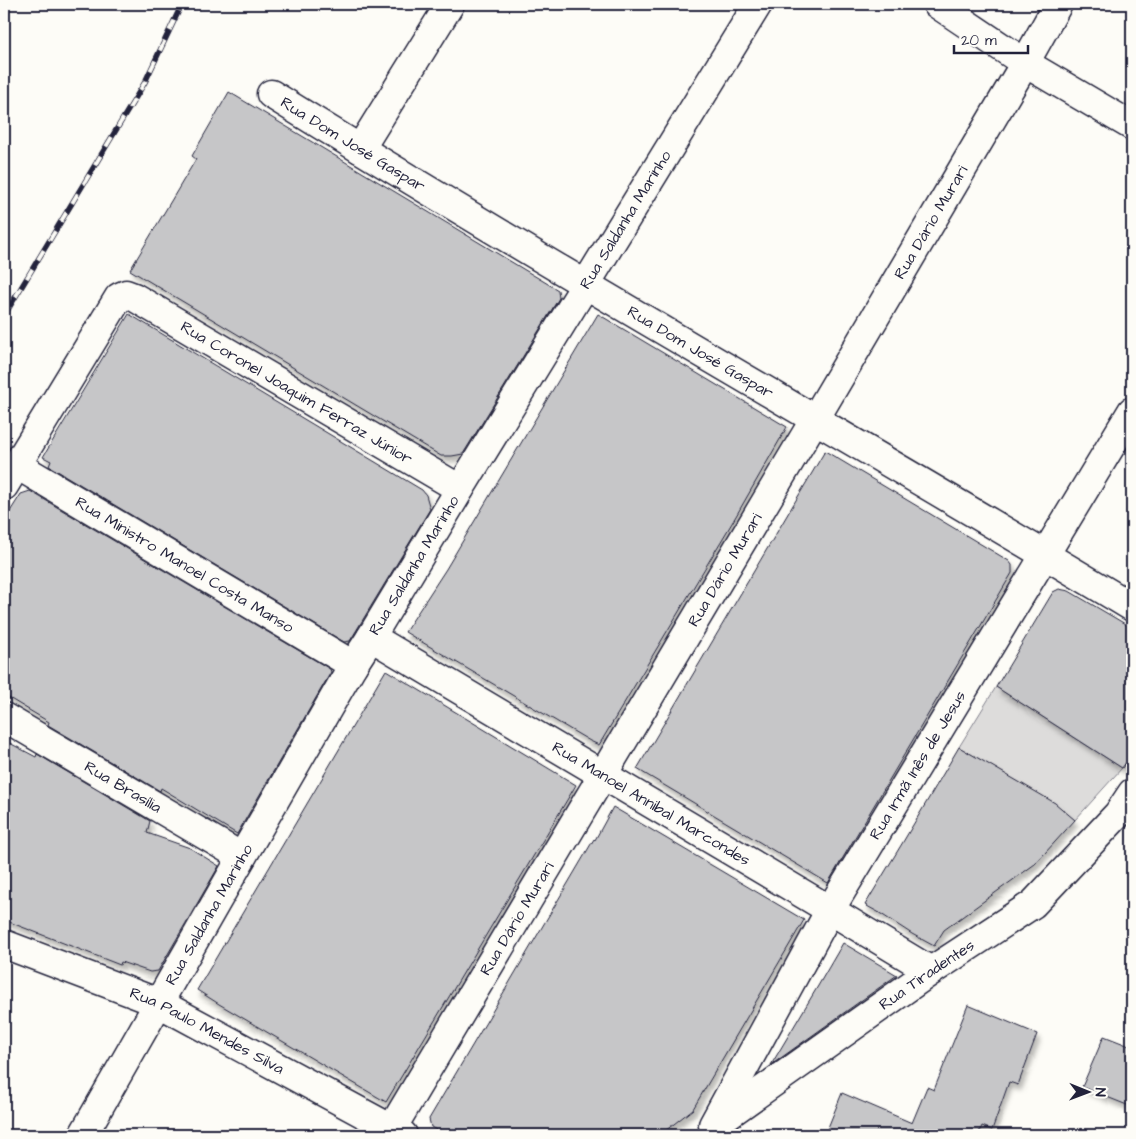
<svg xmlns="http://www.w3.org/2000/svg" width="1136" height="1139" font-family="'Architects Daughter',sans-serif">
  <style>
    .green { fill: #dddcdb; stroke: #807f8b }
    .building { fill: #c6c6c8; stroke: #22223b; filter: url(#shadow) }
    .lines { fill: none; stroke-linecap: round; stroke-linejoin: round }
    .minor-casing { stroke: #22223b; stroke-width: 31 }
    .minor { stroke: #fdfcf7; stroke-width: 28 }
    .rail-casing { stroke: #22223b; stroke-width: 5.5 }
    .rail { stroke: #fdfcf7; stroke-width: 4; stroke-dasharray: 11; stroke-linecap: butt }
    .labels { text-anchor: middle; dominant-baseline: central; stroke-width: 4; stroke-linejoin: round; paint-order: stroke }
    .street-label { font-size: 16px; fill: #22223b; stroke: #fdfcf7 }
  </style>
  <defs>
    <filter id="shadow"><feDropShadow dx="3" dy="5.5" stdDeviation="2.5" flood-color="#0004"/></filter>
  </defs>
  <rect width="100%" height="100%" fill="#fdfcf7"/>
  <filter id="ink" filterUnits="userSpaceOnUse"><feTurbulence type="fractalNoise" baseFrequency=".02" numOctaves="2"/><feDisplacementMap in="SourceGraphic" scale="10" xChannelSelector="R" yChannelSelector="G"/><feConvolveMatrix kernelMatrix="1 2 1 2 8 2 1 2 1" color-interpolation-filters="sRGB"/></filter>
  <g filter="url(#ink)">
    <polygon class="green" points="996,687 1122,768 1075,820 1021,784 959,747"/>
    <g class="building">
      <polygon points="229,92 558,290 559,298 463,454 452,456 441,456 130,270 196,159 192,156"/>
      <polygon points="129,314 422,490 426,495 430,509 350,641 344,642 49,466 51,461 43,457"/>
      <polygon points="598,314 787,427 732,523 599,745 590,741 551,718 405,632 446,569"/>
      <polygon points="825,451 1009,561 1012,565 1012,573 828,883 637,769"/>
      <polygon points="30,491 330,669 331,672 237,834 161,788 160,791 48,725 49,722 4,695 4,521 21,494"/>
      <polygon points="1059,589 1069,591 1132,628 1132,754 1122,768 996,687 1053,592"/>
      <polygon points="386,670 576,785 386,1102 219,1004 197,990"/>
      <polygon points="4,740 36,757 37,754 150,821 147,833 190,848 219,866 158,971 150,972 121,962 120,965 4,920"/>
      <polygon points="959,747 1055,803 1075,820 1035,864 944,930 934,946 912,934 878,912 865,905 903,842"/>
      <polygon points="613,807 804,920 693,1109 660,1135 445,1135 431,1127 429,1119 594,839 595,840"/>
      <polygon points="843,943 897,975 771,1065 818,986"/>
      <polygon points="968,1005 1037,1034 1018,1085 1009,1082 992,1130 982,1126 978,1135 825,1135 842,1093 912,1123 927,1087 934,1090"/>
      <polygon points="1104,1036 1132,1047 1132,1107 1082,1087"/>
    </g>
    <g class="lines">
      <g class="minor-casing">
        <g id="minor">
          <polyline points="937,4 1025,63 1132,126"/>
          <path id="s1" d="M271,94C555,271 846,435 1132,607"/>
          <polyline points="360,149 450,4"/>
          <path id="s2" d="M17,465L353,665"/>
          <path id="s3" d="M4,486L119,297L126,294L134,297L460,489"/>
          <path id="s4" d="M371,637L830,910L931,971"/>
          <path id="s5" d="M4,717L242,857"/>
          <path id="s6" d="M4,944L159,1003L403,1135"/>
          <path id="s7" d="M719,1121L931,971L1033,904L1118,814L1132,793"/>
          <path id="s8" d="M713,1125L830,910L1132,411"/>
          <path id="s9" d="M83,1135L242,857L353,665L371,637L460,489L758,4"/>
          <path id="s10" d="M388,1135L815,419L1025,63L1058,4"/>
        </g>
      </g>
      <use href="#minor" class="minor"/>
      <g class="rail-casing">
        <polyline id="rail" points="4,316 145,82 182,4"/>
      </g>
      <use href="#rail" class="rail"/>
    </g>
  </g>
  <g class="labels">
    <g class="street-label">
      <text stroke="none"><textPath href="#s1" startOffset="96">Rua Dom José Gaspar</textPath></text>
      <text stroke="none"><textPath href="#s9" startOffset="1064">Rua Saldanha Marinho</textPath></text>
      <text stroke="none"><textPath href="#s10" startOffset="1062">Rua Dário Murari</textPath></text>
      <text stroke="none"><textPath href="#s1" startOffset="501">Rua Dom José Gaspar</textPath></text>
      <text stroke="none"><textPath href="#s3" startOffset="426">Rua Coronel Joaquim Ferraz Júnior</textPath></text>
      <text stroke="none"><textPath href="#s2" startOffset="195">Rua Ministro Manoel Costa Manso</textPath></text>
      <text stroke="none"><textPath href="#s9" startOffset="659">Rua Saldanha Marinho</textPath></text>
      <text stroke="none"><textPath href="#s10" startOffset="658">Rua Dário Murari</textPath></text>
      <text stroke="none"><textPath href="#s8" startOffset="414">Rua Irmã Inês de Jesus</textPath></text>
      <text stroke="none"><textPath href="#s5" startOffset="138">Rua Brasília</textPath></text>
      <text stroke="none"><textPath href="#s4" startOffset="326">Rua Manoel Annibal Marcondes</textPath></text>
      <text stroke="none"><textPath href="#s9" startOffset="254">Rua Saldanha Marinho</textPath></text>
      <text stroke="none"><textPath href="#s10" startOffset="252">Rua Dário Murari</textPath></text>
      <text stroke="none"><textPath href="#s7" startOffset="254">Rua Tiradentes</textPath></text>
      <text stroke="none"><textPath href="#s6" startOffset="221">Rua Paulo Mendes Silva</textPath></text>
    </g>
  </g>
  <rect width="1136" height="1139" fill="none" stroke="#fdfcf7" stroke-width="20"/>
  <rect x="10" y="10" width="1116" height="1119" fill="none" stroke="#22223b" stroke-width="2" filter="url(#ink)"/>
  <g transform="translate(1088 1092) rotate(91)" stroke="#fdfcf7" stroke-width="4" paint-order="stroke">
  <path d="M0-4L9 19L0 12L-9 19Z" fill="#22223b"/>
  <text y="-8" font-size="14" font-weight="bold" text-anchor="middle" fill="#22223b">N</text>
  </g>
  <path d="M954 45v8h74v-8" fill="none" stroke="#22223b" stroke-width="2.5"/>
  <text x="961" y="45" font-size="15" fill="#22223b" stroke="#fdfcf7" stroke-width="4" paint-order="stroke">20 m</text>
</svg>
